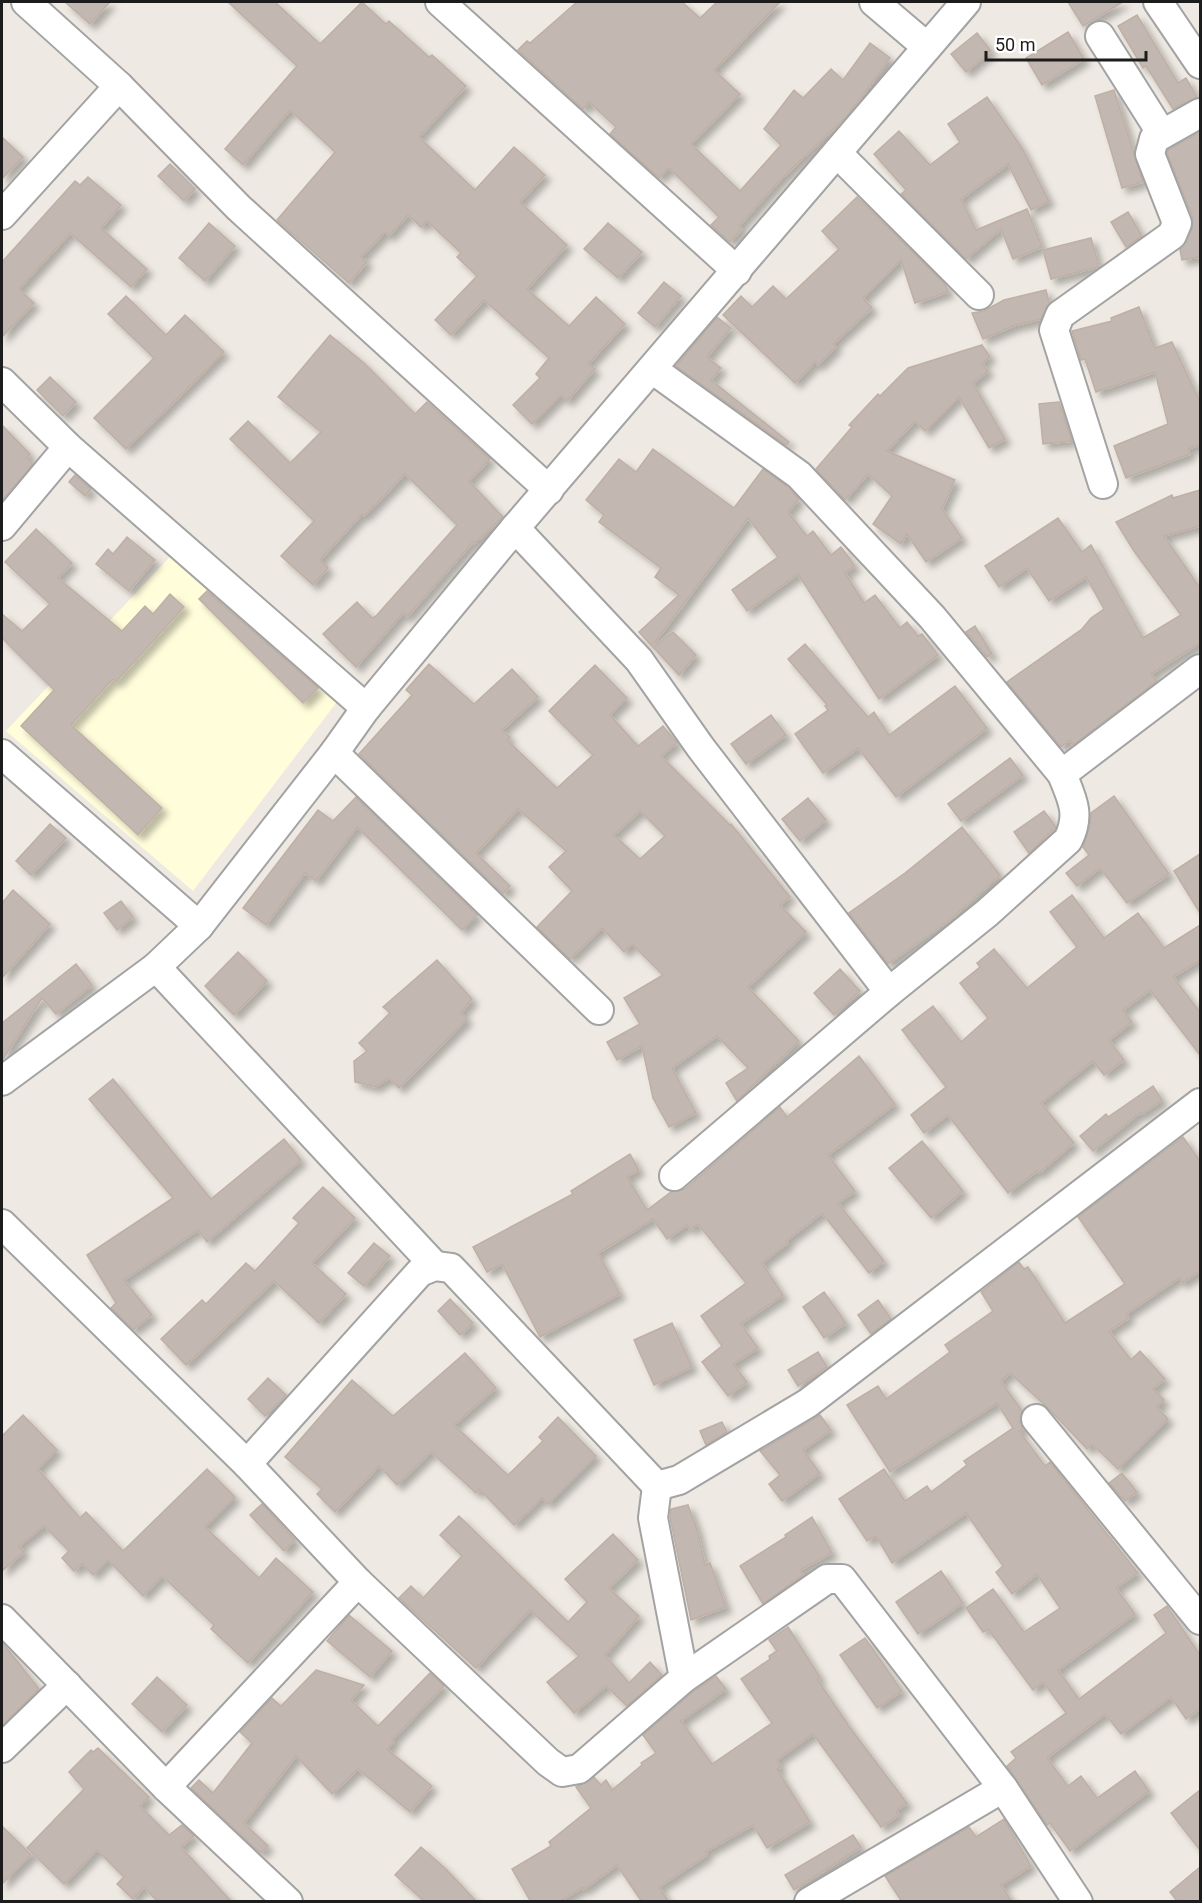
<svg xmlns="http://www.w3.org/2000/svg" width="1202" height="1903" font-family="Roboto,sans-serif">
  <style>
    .education { fill: #fffdda }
    .building { fill: #c2b8b1; stroke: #bfafa4; stroke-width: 1.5; fill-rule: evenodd; filter: url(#shadow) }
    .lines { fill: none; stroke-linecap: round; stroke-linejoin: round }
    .minor-casing { stroke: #a3a3a3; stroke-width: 32 }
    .minor { stroke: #fff; stroke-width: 28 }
  </style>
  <defs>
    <filter id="shadow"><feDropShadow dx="5.5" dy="5.5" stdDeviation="3" flood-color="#0004"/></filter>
  </defs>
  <rect width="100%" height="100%" fill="#eee9e2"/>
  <polygon class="education" points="182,544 346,690 193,891 6,731"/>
  <g class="building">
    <polygon points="65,2 110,2 90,24"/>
    <polygon points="228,2 275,2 320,44 362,2 386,24 389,21 429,57 432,55 466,86 419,137 475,190 514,147 545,175 520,202 567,245 527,289 569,326 596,297 625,324 588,364 595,369 567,401 561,395 532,424 513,405 540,378 536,374 549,358 484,300 451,335 435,320 477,276 457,257 461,253 427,221 421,227 408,215 389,236 385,232 361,257 367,262 349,283 277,220 335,152 290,110 243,165 225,149 297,66"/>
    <polygon points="577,2 682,2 700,18 717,2 780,2 714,70 740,94 691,144 740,191 781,145 764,129 794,90 803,98 831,69 843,80 870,43 890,58 848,115 781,179 739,226 742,229 730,242 711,225 719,217 669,168 659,178 610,134 616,127 589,102 583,109 518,50 527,41 530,43"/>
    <polygon points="1068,2 1123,2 1083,26"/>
    <polygon points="1137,15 1178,83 1186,78 1197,97 1173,109 1146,66 1143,68 1118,26"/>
    <polygon points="1068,32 1084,59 1042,85 1026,58"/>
    <polygon points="977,33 991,51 966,72 951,54"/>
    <polygon points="1114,90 1143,182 1122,188 1095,96"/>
    <polygon points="987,97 1022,148 1049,201 1031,210 1008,164 961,199 976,230 1027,209 1042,247 1013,259 1001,229 966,259 901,194 906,190 874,154 899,131 930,165 960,142 948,124"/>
    <polygon points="1200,132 1200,257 1182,260 1180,250 1192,229 1193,218 1167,153 1168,150"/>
    <polygon points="2,137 23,157 2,179"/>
    <polygon points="170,164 195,189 184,201 158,176"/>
    <polygon points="88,177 121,205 101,228 147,269 131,287 70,233 19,289 34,303 2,337 2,262 75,181 80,185"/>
    <polygon points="857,197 945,284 948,292 915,303 901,260 863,298 872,308 833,344 836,347 818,365 815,362 795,383 723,315 741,296 752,307 773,286 786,299 839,249 822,231"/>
    <polygon points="1128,212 1142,236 1126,247 1111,222"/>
    <polygon points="209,223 235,246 205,281 179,258"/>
    <polygon points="608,223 642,252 618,278 584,249"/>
    <polygon points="1091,238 1099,267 1051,279 1043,250"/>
    <polygon points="664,282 681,296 655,327 638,313"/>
    <polygon points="1046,290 1049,303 1041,319 1013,326 983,339 972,313 984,311 1004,300"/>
    <polygon points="126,296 166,335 185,315 224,352 126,449 94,418 154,358 108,314"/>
    <polygon points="1139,307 1155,348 1172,342 1200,402 1200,445 1188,449 1190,454 1126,478 1114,446 1168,424 1155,372 1096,392 1085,359 1081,360 1072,331 1112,321 1111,318"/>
    <polygon points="717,317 731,328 707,357 721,368 711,380 789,442 786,445 676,366"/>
    <polygon points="330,335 364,363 415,414 427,402 490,459 469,481 503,517 475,543 474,541 407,617 403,613 356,667 323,634 357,602 372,618 376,616 457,525 405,474 364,516 362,514 320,560 328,568 313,585 281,556 314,521 230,439 248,421 290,463 321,432 278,397"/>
    <polygon points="982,345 990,357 982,363 988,371 973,383 1005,439 989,448 959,397 925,431 915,421 887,451 955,480 942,509 962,538 926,562 907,534 901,544 873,524 892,496 868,474 845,500 816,469 852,427 849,425 878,394 880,396 908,368"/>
    <polygon points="50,377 76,402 63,416 37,390"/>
    <polygon points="1059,402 1072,441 1043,444 1039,404"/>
    <polygon points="2,425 30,454 27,458 33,464 2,501"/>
    <polygon points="653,449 734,508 763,469 785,485 799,499 788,512 807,536 813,531 831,555 841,547 855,566 845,573 864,603 875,595 900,628 907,622 918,636 922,634 938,655 879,699 798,574 747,611 732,590 778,557 748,518 652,646 639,632 679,595 655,577 661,568 599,522 604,515 586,500 619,459 636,472"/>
    <polygon points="75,475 91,489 85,496 69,482"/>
    <polygon points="1200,490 1200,526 1164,536 1200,588 1200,643 1151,674 1157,681 1073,745 1070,740 1061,747 1007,682 1082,629 1091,618 1104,609 1086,577 1049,601 1027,568 999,587 985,566 1058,518 1082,552 1091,545 1143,638 1181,615 1134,551 1116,522 1172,495 1173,498"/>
    <polygon points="36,529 72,563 58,578 122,631 145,606 153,614 170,594 184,607 116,682 113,679 71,725 162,808 138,835 21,726 54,690 2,638 2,614 22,631 50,604 5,562"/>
    <polygon points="127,537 155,560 129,591 96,564 108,549 113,554"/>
    <polygon points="207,591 318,688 303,703 199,599"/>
    <polygon points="975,626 992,654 987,657 966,632"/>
    <polygon points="673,632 696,655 679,675 653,647"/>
    <polygon points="805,644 868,717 874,712 889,735 955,686 987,728 896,797 858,748 823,773 795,734 828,710 825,706 827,705 788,659"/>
    <path d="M429,664L474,704L512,669L538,697L502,730L510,737L507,740L557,788L593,755L549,711L595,665L627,698L610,715L638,746L663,726L677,743L661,756L730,825L731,824L790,897L780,905L806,932L748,987L799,1041L737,1101L726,1083L748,1068L717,1036L672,1068L696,1113L669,1127L653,1098L642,1046L617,1060L607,1042L640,1024L624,998L663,975L632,944L624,952L602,928L570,959L537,927L572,891L549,867L566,851L518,809L476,853L510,886L503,894L359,754L412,695L406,690ZM640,811L665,836L640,859L614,835Z"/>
    <polygon points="771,715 786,735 746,764 731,744"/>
    <polygon points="1010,758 1023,775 961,821 948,804"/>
    <polygon points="1114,796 1169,874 1127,903 1100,868 1077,886 1066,873 1089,855 1083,847 1090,826 1091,813"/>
    <polygon points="356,797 477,915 462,930 357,827 316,881 305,873 266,925 243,908 318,810 333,821"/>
    <polygon points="808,798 826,820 800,841 782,819"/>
    <polygon points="1044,811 1056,827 1029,853 1014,832"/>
    <polygon points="50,824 66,838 31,875 16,861"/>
    <polygon points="962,827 1000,875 951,919 888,964 849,913 905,873"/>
    <polygon points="1200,854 1200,913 1174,871"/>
    <polygon points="13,890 50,924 2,978 2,903"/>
    <polygon points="1072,895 1104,938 1138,913 1164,948 1200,925 1200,960 1173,977 1200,1012 1200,1055 1150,990 1123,1010 1132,1022 1109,1040 1124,1060 1104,1075 1093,1061 1041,1103 1074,1143 1039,1173 1037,1171 1008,1193 948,1115 924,1133 911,1115 946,1087 902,1030 933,1006 961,1042 988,1018 960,983 980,967 977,963 994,949 1027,988 1077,947 1050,912"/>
    <polygon points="121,901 133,917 117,930 104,913"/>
    <polygon points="238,952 267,981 234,1015 205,986"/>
    <polygon points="437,960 472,999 461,1013 467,1019 399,1088 389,1078 375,1087 355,1082 354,1061 367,1051 359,1043 390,1013 383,1007"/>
    <polygon points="76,964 92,985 56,1014 42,998 2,1061 2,1023"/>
    <polygon points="840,969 860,991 834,1015 814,993"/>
    <polygon points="859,1056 895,1104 828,1155 855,1191 838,1203 884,1261 869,1273 822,1213 786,1241 788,1243 762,1263 783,1295 741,1324 758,1348 733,1364 747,1382 728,1396 702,1362 722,1346 701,1316 746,1283 698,1224 690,1230 687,1225 667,1239 653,1219 598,1253 620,1294 540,1337 502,1264 487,1272 473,1247 573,1194 571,1191 630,1154 639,1170 627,1177 647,1210 671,1192 685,1189 780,1107 787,1117"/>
    <polygon points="113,1079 211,1199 284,1139 301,1160 207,1242 198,1230 124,1280 152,1315 133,1330 111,1308 116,1303 87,1255 173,1198 89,1099"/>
    <polygon points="1153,1086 1162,1100 1142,1114 1141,1112 1093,1151 1080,1136 1106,1114 1108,1117"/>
    <polygon points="1183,1137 1200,1161 1200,1271 1182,1283 1179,1278 1126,1314 1129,1318 1109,1331 1131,1360 1140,1351 1165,1379 1153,1389 1164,1400 1157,1407 1168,1419 1118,1469 1092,1444 1087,1449 1049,1409 1010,1373 1001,1381 1022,1411 1020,1421 1023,1429 1019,1431 1045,1466 1050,1462 1138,1573 1116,1588 1135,1614 1058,1670 1079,1699 1166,1633 1154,1615 1167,1606 1200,1655 1200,1709 1186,1719 1171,1697 1121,1734 1105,1714 1047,1758 1068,1786 1081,1776 1097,1798 1135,1771 1149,1791 1070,1851 1050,1823 1047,1825 1007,1766 1016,1758 1011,1752 1066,1713 1043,1682 1033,1690 988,1629 983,1632 966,1608 993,1589 1024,1632 1060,1608 1037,1574 1012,1594 996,1572 1003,1566 966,1513 892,1563 876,1536 867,1541 839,1499 884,1469 905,1501 927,1486 931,1492 967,1465 964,1461 1013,1428 997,1403 890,1472 847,1405 878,1386 886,1399 950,1352 945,1345 993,1311 981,1292 1019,1262 1024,1269 1028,1267 1065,1323 1125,1284 1078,1217"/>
    <polygon points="922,1141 963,1191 931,1218 889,1168"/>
    <polygon points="323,1187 355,1218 312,1263 346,1294 319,1323 274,1281 186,1365 161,1339 202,1300 206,1304 246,1263 255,1271 299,1223 293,1218"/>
    <polygon points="374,1243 390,1256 364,1286 348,1273"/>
    <polygon points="824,1292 846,1323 824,1338 803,1307"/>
    <polygon points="450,1299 473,1323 460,1335 438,1311"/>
    <polygon points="878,1300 891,1319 871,1334 858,1315"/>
    <polygon points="672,1323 692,1367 654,1385 634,1340"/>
    <polygon points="818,1352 827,1367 798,1386 788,1370"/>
    <polygon points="465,1353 496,1388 454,1425 508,1475 543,1441 539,1437 558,1417 596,1456 548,1504 542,1498 514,1525 479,1489 476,1493 431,1452 397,1485 379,1466 335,1512 317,1494 322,1489 285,1457 352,1380 393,1416"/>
    <polygon points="268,1378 286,1395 265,1416 248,1399"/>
    <polygon points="23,1415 57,1450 38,1469 80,1518 86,1512 123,1551 207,1469 235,1497 205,1527 259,1578 276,1558 313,1592 248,1663 211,1629 214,1625 162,1576 143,1596 108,1560 93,1575 82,1564 74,1571 62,1558 69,1551 44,1526 19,1546 24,1552 2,1571 2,1436"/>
    <polygon points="820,1415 831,1430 803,1450 820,1473 782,1501 769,1484 780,1475 760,1451"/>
    <polygon points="722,1422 727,1432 706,1445 700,1431"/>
    <polygon points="1122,1473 1137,1492 1125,1501 1109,1483"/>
    <polygon points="262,1504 295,1540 284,1551 250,1515"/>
    <polygon points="688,1505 697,1529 705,1565 710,1563 726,1607 691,1620 670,1517 671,1509"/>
    <polygon points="459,1516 568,1622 587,1602 565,1579 613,1534 638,1560 609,1588 639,1616 605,1655 629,1683 650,1662 662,1675 627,1706 606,1686 574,1713 547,1682 579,1656 530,1610 476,1668 399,1598 411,1586 423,1598 462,1556 440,1535"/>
    <polygon points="812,1517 832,1553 800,1570 803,1575 763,1604 740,1566 786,1537 785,1535"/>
    <polygon points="941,1571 963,1603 918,1634 896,1602"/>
    <polygon points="349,1615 392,1651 370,1677 327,1641"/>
    <polygon points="788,1627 820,1677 817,1679 851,1729 907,1803 896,1811 899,1815 881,1827 813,1734 777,1760 781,1767 777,1769 810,1822 767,1848 753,1825 705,1852 707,1855 659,1887 669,1902 642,1902 617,1865 584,1889 583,1887 559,1902 531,1902 512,1869 551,1846 549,1842 591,1808 576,1787 594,1777 601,1785 606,1780 612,1790 642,1765 641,1763 656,1753 643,1735 693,1692 716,1676 726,1689 681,1721 712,1764 772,1723 741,1679 770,1659 769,1656 777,1651 769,1640"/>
    <polygon points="865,1638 902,1691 877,1708 840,1655"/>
    <polygon points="2,1642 39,1689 2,1726"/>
    <polygon points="316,1670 364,1685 351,1700 378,1726 430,1673 444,1686 392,1740 394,1742 387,1749 432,1786 410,1812 358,1769 332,1794 296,1756 244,1823 268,1846 260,1853 191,1788 199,1780 213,1793 252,1743 240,1732 272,1698 281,1706"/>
    <polygon points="157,1677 187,1705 162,1732 132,1704"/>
    <polygon points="98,1748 149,1797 140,1806 169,1835 182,1825 194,1836 181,1847 232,1902 158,1902 144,1887 133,1899 117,1884 124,1877 97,1850 64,1884 27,1848 84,1789 69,1772 91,1750 93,1752"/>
    <polygon points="1200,1790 1200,1850 1171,1813"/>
    <polygon points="1004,1819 1031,1866 1001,1885 1012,1902 902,1902 885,1876 969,1827 976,1837"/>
    <polygon points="2,1826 31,1855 2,1884"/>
    <polygon points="853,1835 861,1847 794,1890 785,1875"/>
    <polygon points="421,1847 446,1869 477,1902 425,1902 395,1875"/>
    <polygon points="1200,1867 1200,1902 1178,1902 1170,1892"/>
  </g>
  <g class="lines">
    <g class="minor-casing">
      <g id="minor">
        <polyline points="26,2 119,86 239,208 549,490"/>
        <polyline points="440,2 737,271"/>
        <polyline points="874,2 927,47"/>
        <polyline points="1158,2 1200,64"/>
        <polyline points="1100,36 1162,134"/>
        <polyline points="837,153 979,295"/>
        <polyline points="2,215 119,86"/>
        <path d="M652,369L799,475L932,617L1062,774C1072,799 1081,814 1068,840L987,913L889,992L674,1176"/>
        <polyline points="2,382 68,447 366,708"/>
        <polyline points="1103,484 1054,330 1060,315 1172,235 1177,223 1150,154 1154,139 1200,113"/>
        <polyline points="2,526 68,447"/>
        <polyline points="515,528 639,660 701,748 889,992"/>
        <polyline points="334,753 599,1010"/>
        <polyline points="2,754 199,926"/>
        <polyline points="1062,774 1200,669"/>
        <polyline points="156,967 435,1266"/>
        <polyline points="2,1081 156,967 199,926 334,753 366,708 515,528 966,2"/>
        <polyline points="2,1224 247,1464 358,1582 548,1762 562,1772 579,1769 684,1678 827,1579 842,1579 1003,1788 1078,1902"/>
        <polyline points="1036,1419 1200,1620"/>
        <polyline points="247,1464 420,1272 435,1266 451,1268 657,1486 679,1480 808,1403 1200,1103"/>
        <polyline points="657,1486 653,1518 684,1678"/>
        <polyline points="2,1619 166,1787 288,1902"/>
        <polyline points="2,1748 67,1685"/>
        <polyline points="166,1787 358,1582"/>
        <polyline points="809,1902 1003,1788"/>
      </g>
    </g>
    <use href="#minor" class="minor"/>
  </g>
  <rect width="1202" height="1903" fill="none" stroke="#1c1c1c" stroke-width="6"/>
  <path d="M986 51v9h160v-9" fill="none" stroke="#1c1c1c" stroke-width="3"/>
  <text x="995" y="51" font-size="18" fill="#1c1c1c" stroke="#ffffff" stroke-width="4.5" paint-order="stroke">50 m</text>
</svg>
